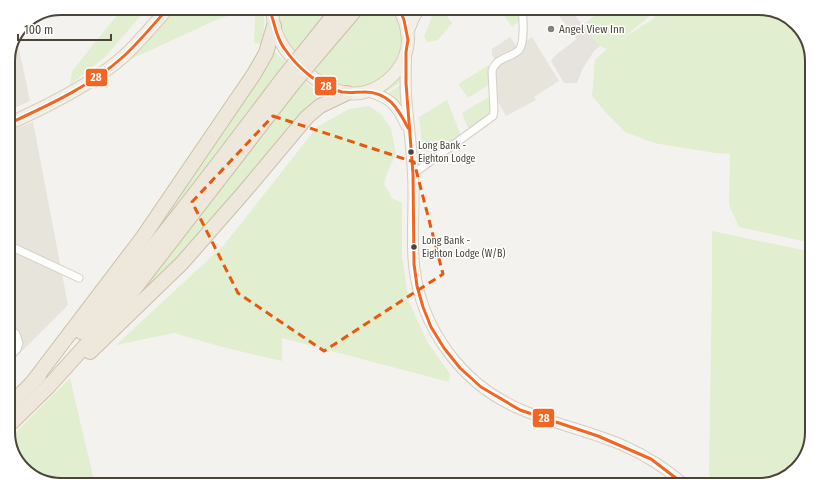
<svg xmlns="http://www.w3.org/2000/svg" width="820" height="493" font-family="'Fira Sans Condensed',sans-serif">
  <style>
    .residential { fill: #e7e4dc }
    .green { fill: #e1eecf }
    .parking { fill: #e6e3df }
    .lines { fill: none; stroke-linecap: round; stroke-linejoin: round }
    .street-casing { stroke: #d2d0cb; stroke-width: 9 }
    .secondary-casing { stroke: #d3cfc5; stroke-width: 12 }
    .primary-casing { stroke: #d6cebb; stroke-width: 14 }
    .highway-casing { stroke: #ccbfa9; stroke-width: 16 }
    .street { stroke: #fdfdfc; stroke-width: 7 }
    .secondary { stroke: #f7f6f1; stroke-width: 10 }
    .primary { stroke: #f2efe6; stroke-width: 12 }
    .highway { stroke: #ede8db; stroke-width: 14 }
    .highway-bridge-casing { stroke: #ccbfa9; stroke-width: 16; stroke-linecap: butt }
    .highway-bridge { stroke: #ede8db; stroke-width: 14 }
    .bus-1-casing { stroke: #fff; stroke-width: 6 }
    .bus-1 { stroke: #f26522; stroke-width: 3 }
    .marked { fill: none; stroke: #e8590c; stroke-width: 3; stroke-dasharray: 8 5; stroke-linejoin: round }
    .poi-dot { fill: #868178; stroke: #fff; stroke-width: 1.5 }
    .bus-dot { fill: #4b4439; stroke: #fff; stroke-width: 1.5 }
    .labels { text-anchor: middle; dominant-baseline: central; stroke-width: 3; stroke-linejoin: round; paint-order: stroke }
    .bus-label { font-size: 10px; fill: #4b4439; stroke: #fff; text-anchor: start }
    .poi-label { font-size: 11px; fill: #4b4439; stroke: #fff; text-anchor: start }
    .rim { fill: none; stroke: #4b4439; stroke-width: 2 }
    .line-badge { stroke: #fff; stroke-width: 1.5 }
    .badge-label { font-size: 11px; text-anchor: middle; font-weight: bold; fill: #fff }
  </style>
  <rect width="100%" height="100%" fill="#f4f2ee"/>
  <g class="residential">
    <polygon points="510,37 517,47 532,37 559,81 534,97 536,100 506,116 497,100 494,71 498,65 492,55 492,49"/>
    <polygon points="17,39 30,101 8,111 8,58"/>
    <polygon points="33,122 68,305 8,365 8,131"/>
  </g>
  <g class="green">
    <polygon points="123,8 147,8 106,56 70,85 72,71"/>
    <polygon points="177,8 249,8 216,20 127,61"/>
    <path d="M252,8H262C266,19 264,32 261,44L254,43L255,18Z"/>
    <polygon points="277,8 332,8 294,53 279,31"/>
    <path d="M364,8H394C399,20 404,31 402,44C399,75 361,98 332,84C325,81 319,75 312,70Z"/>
    <polygon points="438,8 449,8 446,15 452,23 438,40 427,42 424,37 433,14"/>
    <polygon points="504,8 519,8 520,20 512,27 505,17"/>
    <polygon points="603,8 657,8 644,21 620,40 653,19 660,8 759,8 786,15 805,34 812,58 812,243 739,227 729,205 730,154 715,153 654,143 625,132 607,114 592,96 595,60 607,49 600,46 583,25"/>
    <polygon points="271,51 274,51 286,63 276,75 278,76 151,241 133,256"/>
    <polygon points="489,65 490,84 468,98 459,85 460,83"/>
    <polygon points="402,71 401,82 385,93 381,91"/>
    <polygon points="303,80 315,90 317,101 196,241 103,332"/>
    <polygon points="401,85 406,118 388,94 389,92"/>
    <polygon points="492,95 491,114 469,130 462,113"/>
    <polygon points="447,100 461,136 448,144 432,152 423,151 419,117"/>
    <polygon points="369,106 381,114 391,128 396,154 387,173 384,184 392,198 402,203 402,257 409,302 428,343 450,374 449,382 282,338 282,361 222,347 174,333 116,345 224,245 317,127 349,109"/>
    <polygon points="712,231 812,252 812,432 805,459 786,478 759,485 715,485 709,475 712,281"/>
    <polygon points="70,378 92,472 95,485 61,485 34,478 15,459 9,439"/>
  </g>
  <polygon class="parking" points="553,8 569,8 600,46 594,51 582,70 577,83 564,83 551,61 557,54 577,39"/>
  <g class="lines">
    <g class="street-casing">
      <g id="street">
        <path d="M413,174L493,116L494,111L492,71C496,57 511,58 519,50C525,43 523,17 522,8"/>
        <polyline points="8,245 79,278"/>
        <polyline points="8,327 16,334 19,343 17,349 8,358"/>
      </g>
    </g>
    <g class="secondary-casing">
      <g id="secondary">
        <path d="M406,54C406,68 405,82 406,96C408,122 412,148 413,175C415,204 411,236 414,265C421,329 462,385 522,410C554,424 589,431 622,445C645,455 666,468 685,485"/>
        <path d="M366,91C390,97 396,104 406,125"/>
      </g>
    </g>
    <g class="primary-casing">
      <g id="primary">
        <path d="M273,8C271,29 280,45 294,60C309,76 326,90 348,93C378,97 407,70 408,40C408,29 404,18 399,8"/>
        <polyline points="407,33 413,18 419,8"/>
        <path d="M8,124C46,107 93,84 124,56C140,41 154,24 168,8"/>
      </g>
    </g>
    <g class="highway-casing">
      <g id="highway">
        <polyline points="308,47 339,8"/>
        <polyline points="317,55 357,8"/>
        <path d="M81,332C153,251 218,164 283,78"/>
        <polyline points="90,352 182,263 245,191 307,117 320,106 347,93"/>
        <polyline points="32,383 143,237 254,74 266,53 274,26"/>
        <polyline points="8,407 39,376"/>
        <polyline points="8,426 48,387 122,305 292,85"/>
      </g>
    </g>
    <use href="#street" class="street"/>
    <use href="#secondary" class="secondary"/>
    <use href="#primary" class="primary"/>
    <use href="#highway" class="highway"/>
    <g class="highway-bridge-casing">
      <g id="highway-bridge">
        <polyline points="283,78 308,47"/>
        <polyline points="292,85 317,55"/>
      </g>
    </g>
    <use href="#highway-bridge" class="highway-bridge"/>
    <g class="bus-1-casing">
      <g id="bus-1">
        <path d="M269,8C275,22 275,36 284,48C297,67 319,87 342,92C350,93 356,92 363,92C388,91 398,108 408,128"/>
        <polyline points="399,8 404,20 408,40 406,52 406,83 413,174 414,264 417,286 423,307 431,327 444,348 460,368 481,387 520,410 598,436 651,459 685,485"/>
        <path d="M8,124C49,105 91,86 124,56C140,41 154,24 168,8"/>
      </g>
    </g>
    <use href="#bus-1" class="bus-1"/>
  </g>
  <path class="marked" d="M273,116L414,162L443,274L324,351L238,293L192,202Z"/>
  <circle class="poi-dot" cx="551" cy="29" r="4"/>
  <g class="bus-dot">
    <circle cx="411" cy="152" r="3.5"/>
    <circle cx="414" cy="247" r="3.5"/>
  </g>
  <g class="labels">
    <g class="bus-label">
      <text x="418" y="146">Long Bank -<tspan x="418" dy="13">Eighton Lodge</tspan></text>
      <text x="422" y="241">Long Bank -<tspan x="422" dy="13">Eighton Lodge (W/B)</tspan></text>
    </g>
    <g class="poi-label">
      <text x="559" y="29">Angel View Inn</text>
    </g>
  </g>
  <path d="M0 0H820V493H0ZM61 15H759A46 46 0 0 1 805 61V432A46 46 0 0 1 759 478H61A46 46 0 0 1 15 432V61A46 46 0 0 1 61 15Z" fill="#fff" fill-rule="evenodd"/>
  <path class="rim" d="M61 15H759A46 46 0 0 1 805 61V432A46 46 0 0 1 759 478H61A46 46 0 0 1 15 432V61A46 46 0 0 1 61 15Z"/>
  <g class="line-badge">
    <rect x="85" y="68" width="23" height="19" rx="4" fill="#f26522"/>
    <rect x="314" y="76" width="23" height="20" rx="4" fill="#f26522"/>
    <rect x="532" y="408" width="23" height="20" rx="4" fill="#f26522"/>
  </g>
  <g class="badge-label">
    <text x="96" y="81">28</text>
    <text x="326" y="90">28</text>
    <text x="544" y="422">28</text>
  </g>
  <path d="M18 34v6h93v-6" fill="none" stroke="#4b4439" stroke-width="2"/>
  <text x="24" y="34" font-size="12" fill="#4b4439" stroke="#ffffff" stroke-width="3" paint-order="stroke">100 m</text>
</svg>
